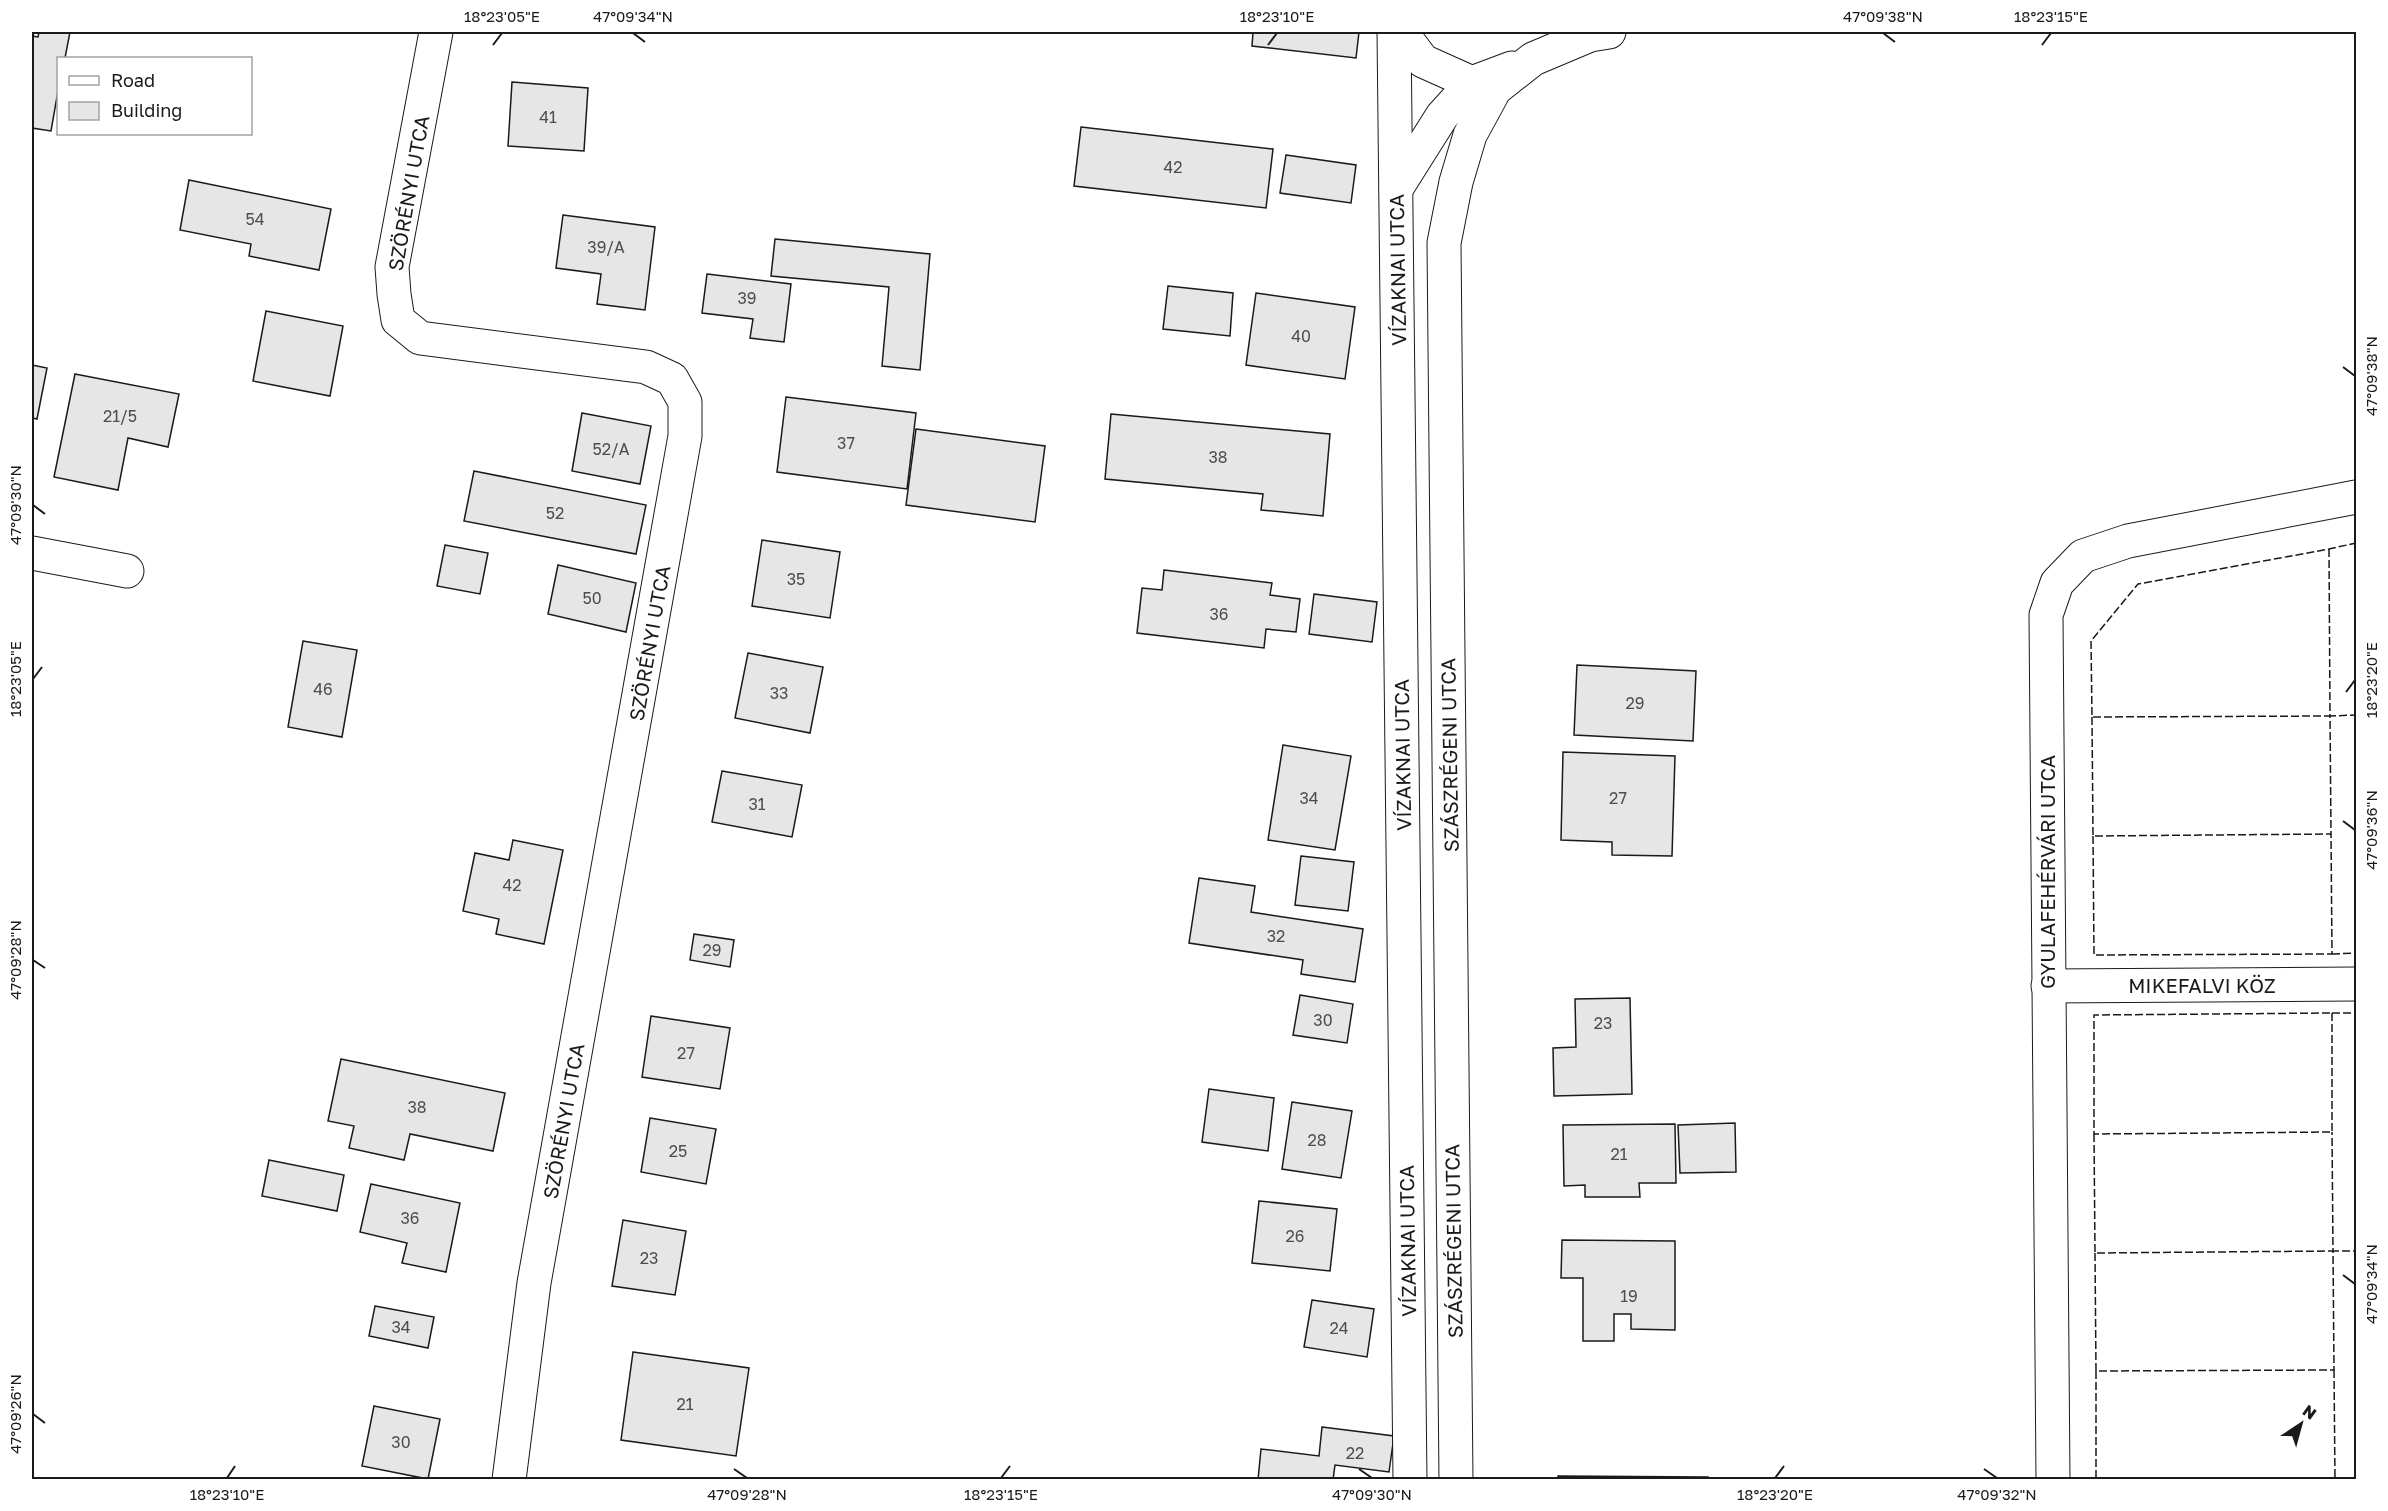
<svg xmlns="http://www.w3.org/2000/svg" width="2388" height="1511" font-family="'Golos Text',sans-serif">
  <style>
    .building { fill: #e6e6e6; stroke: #1a1a1a; stroke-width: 1.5 }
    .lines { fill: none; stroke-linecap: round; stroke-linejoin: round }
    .street-casing { stroke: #1a1a1a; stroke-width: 35 }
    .street { stroke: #fff; stroke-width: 33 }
    .fence { stroke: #1a1a1a; stroke-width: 1.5; stroke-dasharray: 8 3; stroke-linecap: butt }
    .ticks { fill: none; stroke: #1a1a1a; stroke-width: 2 }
    .labels { text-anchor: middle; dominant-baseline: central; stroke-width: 4.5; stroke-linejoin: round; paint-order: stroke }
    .number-label { font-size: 16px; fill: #4d4d4d }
    .street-label { font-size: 20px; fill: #1a1a1a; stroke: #fff }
    .neatline { fill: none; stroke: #1a1a1a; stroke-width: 2 }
    .ticks-label { font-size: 15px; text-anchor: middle; fill: #1a1a1a }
  </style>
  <rect width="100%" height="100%" fill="#fff"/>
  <g class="building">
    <polygon points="39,32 70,32 65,58 58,58 58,91 51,131 32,128 32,36 38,37"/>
    <polygon points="1253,32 1359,32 1356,58 1252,46"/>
    <polygon points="512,82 588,88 584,151 508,146"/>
    <polygon points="1081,127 1273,149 1266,208 1074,186"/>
    <polygon points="1286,155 1356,165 1351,203 1280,193"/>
    <polygon points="189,180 331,209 319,270 249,256 251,244 180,230"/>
    <polygon points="563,215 655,227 645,310 597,304 601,274 556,268"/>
    <polygon points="775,239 930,254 920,370 882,366 889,287 771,276"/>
    <polygon points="707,274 791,284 784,342 750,338 753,319 702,313"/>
    <polygon points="1168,286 1233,293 1230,336 1163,329"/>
    <polygon points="1256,293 1355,307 1345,379 1246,365"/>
    <polygon points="266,311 343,326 330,396 253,381"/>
    <polygon points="32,365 47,368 37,419 32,418"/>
    <polygon points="75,374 179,394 168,447 128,438 118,490 54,477"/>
    <polygon points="786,397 916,413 907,489 777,472"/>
    <polygon points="582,413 651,426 640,484 572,471"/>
    <polygon points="1111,414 1330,434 1323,516 1261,510 1263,494 1105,479"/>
    <polygon points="916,429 1045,446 1035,522 906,505"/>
    <polygon points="474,471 646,505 636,554 464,521"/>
    <polygon points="762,540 840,552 830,618 752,606"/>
    <polygon points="445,545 488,553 480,594 437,586"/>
    <polygon points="558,565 636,583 626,632 548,614"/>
    <polygon points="1164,570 1272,583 1270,595 1300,599 1296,632 1266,629 1264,648 1137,633 1142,588 1162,590"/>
    <polygon points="1314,594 1377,602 1372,642 1309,634"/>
    <polygon points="303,641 357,650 342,737 288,727"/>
    <polygon points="748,653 823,667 810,733 735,718"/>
    <polygon points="1577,665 1696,671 1693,741 1574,735"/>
    <polygon points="1283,745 1351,756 1335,850 1268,840"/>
    <polygon points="1563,752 1675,756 1672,856 1612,855 1612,842 1561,840"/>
    <polygon points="722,771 802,785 792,837 712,822"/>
    <polygon points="513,840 563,850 544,944 496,934 499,919 463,911 475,853 509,860"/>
    <polygon points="1301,856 1354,862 1348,911 1295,905"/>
    <polygon points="1199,878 1255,886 1251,912 1363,929 1355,982 1301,974 1303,960 1189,943"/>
    <polygon points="694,934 734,940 730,967 690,960"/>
    <polygon points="1300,995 1353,1004 1347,1043 1293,1035"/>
    <polygon points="1630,998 1632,1094 1554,1096 1553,1048 1576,1047 1575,999"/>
    <polygon points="651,1016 730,1028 720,1089 642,1077"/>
    <polygon points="341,1059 505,1093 493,1151 410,1134 404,1160 349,1148 354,1126 328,1121"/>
    <polygon points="1209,1089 1274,1098 1268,1151 1202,1142"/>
    <polygon points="1292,1102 1352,1111 1341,1178 1282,1169"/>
    <polygon points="650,1118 716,1129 706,1184 641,1172"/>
    <polygon points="1735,1123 1736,1172 1680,1173 1678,1125"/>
    <polygon points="1675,1124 1676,1183 1639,1183 1640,1197 1585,1197 1585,1185 1564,1186 1563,1125"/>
    <polygon points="269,1160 344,1175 337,1211 262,1196"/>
    <polygon points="371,1184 460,1203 446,1272 402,1263 407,1243 360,1232"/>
    <polygon points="1259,1201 1337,1209 1330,1271 1252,1263"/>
    <polygon points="623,1220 686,1231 675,1295 612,1286"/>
    <polygon points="1562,1240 1675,1241 1675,1330 1631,1329 1631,1314 1614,1314 1614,1341 1583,1341 1583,1278 1561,1278"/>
    <polygon points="1312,1300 1374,1309 1367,1357 1304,1347"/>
    <polygon points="375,1306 434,1317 428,1348 369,1336"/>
    <polygon points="633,1352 749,1368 736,1456 621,1440"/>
    <polygon points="374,1406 440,1419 428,1479 362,1466"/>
    <polygon points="1322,1427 1394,1436 1389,1472 1335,1465 1333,1480 1258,1480 1261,1449 1319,1456"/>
    <polygon points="1558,1476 1708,1477 1708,1480 1558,1480"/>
  </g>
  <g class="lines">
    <g class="street-casing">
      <g id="street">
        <polyline points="436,32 392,267 394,294 398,320 420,338 646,367 672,379 685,402 685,436 534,1283 509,1480"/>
        <polyline points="1394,32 1410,1480"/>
        <polyline points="1401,32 1423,61 1472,83"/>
        <polyline points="1396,189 1442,116 1472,83 1512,68"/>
        <polyline points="32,553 127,571"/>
        <polyline points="2048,986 2356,984"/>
        <polyline points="1456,1480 1444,243 1456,182 1470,135 1495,89 1533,59 1590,35 1609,32"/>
        <polyline points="2053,1480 2046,615 2057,583 2083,556 2128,541 2356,497"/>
      </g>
    </g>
    <use href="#street" class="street"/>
    <g class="fence">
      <polyline points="2329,549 2330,716 2092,717 2091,641 2138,584 2329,549 2356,543"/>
      <polyline points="2092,717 2093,836 2331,834 2330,716 2356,715"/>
      <polyline points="2093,836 2094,955 2332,954 2331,834"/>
      <polyline points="2332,954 2356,953"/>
      <polygon points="2332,1013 2332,1132 2094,1134 2094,1015"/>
      <polyline points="2332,1013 2356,1013"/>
      <polyline points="2094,1134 2095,1253 2333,1251 2332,1132"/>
      <polyline points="2095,1253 2096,1371 2334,1370 2333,1251 2356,1251"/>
      <polyline points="2334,1370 2335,1480"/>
      <polyline points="2096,1371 2096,1480"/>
    </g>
  </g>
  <path class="ticks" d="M633,33L645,42M1883,33L1895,42M493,45L502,33M1268,45L1277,33M2042,45L2051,33M2343,367L2355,376M33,505L45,514M33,679L42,667M2346,692L2355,680M2343,821L2355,830M33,960L45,968M2343,1275L2355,1284M33,1414L45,1423M734,1469L747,1478M1359,1469L1372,1478M1984,1469L1997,1478M227,1478L235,1466M1001,1478L1010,1466M1775,1478L1784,1466"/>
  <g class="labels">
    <g class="number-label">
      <text x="548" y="117">41</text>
      <text x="1173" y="167">42</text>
      <text x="255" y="219">54</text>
      <text x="606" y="247">39/A</text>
      <text x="747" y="298">39</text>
      <text x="1301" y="336">40</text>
      <text x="120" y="416">21/5</text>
      <text x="846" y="443">37</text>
      <text x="611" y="449">52/A</text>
      <text x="1218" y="457">38</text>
      <text x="555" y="513">52</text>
      <text x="796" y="579">35</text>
      <text x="592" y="598">50</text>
      <text x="1219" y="614">36</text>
      <text x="323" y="689">46</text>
      <text x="779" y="693">33</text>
      <text x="1635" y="703">29</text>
      <text x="1309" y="798">34</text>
      <text x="1618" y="798">27</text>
      <text x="757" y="804">31</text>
      <text x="512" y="885">42</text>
      <text x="1276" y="936">32</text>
      <text x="712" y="950">29</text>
      <text x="1323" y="1020">30</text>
      <text x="1603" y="1023">23</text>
      <text x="686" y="1053">27</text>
      <text x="417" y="1107">38</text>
      <text x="1317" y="1140">28</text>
      <text x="678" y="1151">25</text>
      <text x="1619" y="1154">21</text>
      <text x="410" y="1218">36</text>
      <text x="1295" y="1236">26</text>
      <text x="649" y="1258">23</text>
      <text x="1629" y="1296">19</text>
      <text x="401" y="1327">34</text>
      <text x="1339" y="1328">24</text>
      <text x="685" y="1404">21</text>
      <text x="401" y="1442">30</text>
      <text x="1355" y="1453">22</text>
    </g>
    <g class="street-label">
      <text transform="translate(408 193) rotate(-80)">SZÖRÉNYI UTCA</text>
      <text transform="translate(1397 270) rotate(-91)">VÍZAKNAI UTCA</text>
      <text transform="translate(649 643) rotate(-80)">SZÖRÉNYI UTCA</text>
      <text transform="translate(1402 755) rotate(-91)">VÍZAKNAI UTCA</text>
      <text transform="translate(1449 755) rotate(-91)">SZÁSZRÉGENI UTCA</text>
      <text transform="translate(2047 872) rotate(-90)">GYULAFEHÉRVÁRI UTCA</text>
      <text x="2202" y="985">MIKEFALVI KÖZ</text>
      <text transform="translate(563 1121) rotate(-80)">SZÖRÉNYI UTCA</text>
      <text transform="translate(1407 1241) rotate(-91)">VÍZAKNAI UTCA</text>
      <text transform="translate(1453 1241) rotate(-91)">SZÁSZRÉGENI UTCA</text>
    </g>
  </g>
  <rect width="2388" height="1511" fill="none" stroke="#ffffff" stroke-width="66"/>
  <rect x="57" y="57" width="195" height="78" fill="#ffffff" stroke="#a3a3a3" stroke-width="1.5"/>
  <rect x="69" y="76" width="30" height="9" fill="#ffffff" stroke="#a3a3a3" stroke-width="1.5"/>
  <text x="111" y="87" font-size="18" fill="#1a1a1a">Road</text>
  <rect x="69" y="102" width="30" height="18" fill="#e6e6e6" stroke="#a3a3a3" stroke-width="1.5"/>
  <text x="111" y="117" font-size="18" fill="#1a1a1a">Building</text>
  <g transform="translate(2301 1424) rotate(36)" stroke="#ffffff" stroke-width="4.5" paint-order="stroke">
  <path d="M0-4.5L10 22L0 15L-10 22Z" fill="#1a1a1a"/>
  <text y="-9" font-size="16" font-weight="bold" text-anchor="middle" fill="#1a1a1a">N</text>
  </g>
  <rect x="33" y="33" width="2322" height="1445" class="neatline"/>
  <g class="ticks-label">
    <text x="502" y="22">18°23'05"E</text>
    <text x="633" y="22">47°09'34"N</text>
    <text x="1277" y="22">18°23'10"E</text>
    <text x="1883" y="22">47°09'38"N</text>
    <text x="2051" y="22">18°23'15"E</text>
    <text transform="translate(2372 376) rotate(-90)" y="5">47°09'38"N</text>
    <text transform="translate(16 505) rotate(-90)" y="5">47°09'30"N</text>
    <text transform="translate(16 679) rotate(-90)" y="5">18°23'05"E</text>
    <text transform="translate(2372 680) rotate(-90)" y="5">18°23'20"E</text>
    <text transform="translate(2372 830) rotate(-90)" y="5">47°09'36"N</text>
    <text transform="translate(16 960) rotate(-90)" y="5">47°09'28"N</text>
    <text transform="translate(2372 1284) rotate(-90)" y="5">47°09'34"N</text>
    <text transform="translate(16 1414) rotate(-90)" y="5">47°09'26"N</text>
    <text x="227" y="1500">18°23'10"E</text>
    <text x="747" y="1500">47°09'28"N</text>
    <text x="1001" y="1500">18°23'15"E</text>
    <text x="1372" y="1500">47°09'30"N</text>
    <text x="1775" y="1500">18°23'20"E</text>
    <text x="1997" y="1500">47°09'32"N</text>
  </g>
</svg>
